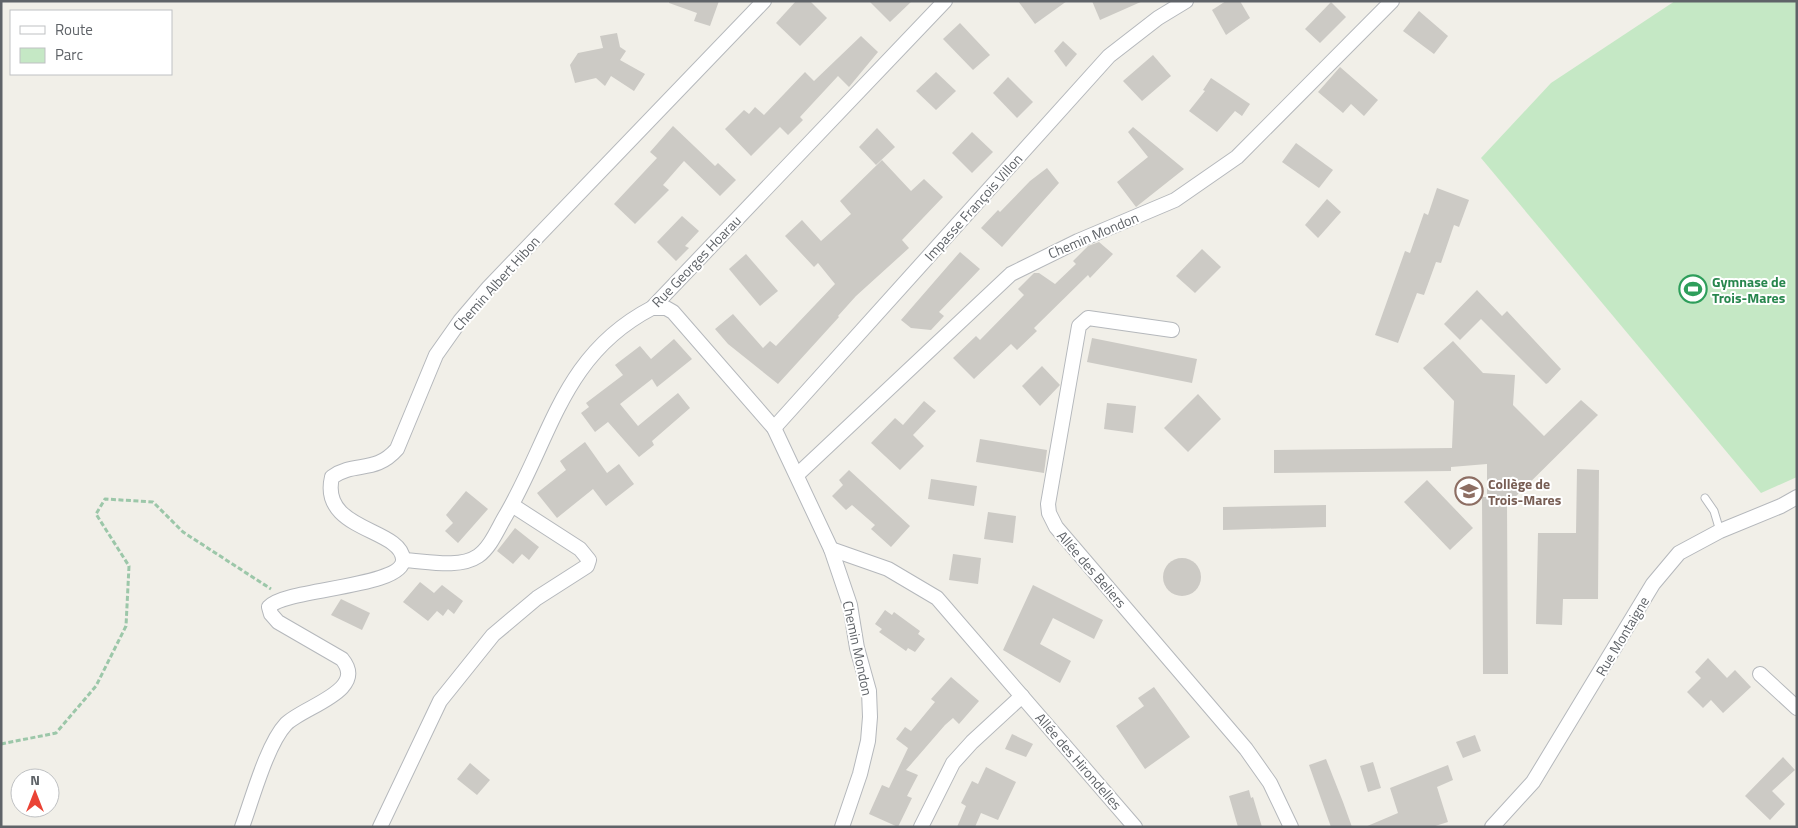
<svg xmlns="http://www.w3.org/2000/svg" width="1798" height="828" font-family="'Titillium Web',sans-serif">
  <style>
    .green { fill: #c5e8c5 }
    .building { fill: #cccac5 }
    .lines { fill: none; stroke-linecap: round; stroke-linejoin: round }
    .lane-casing { stroke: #b5b8bc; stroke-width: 9 }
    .street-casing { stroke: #b5b8bc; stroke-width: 16 }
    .path { stroke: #9cc7a9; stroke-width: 3; stroke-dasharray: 5 2.5; stroke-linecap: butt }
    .lane { stroke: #fff; stroke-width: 7 }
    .street { stroke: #fff; stroke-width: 14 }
    .labels { text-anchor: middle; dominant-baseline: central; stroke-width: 4; stroke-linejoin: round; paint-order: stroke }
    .street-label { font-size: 14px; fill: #5f6368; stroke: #fff }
    .leisure-label { font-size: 14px; font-weight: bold; fill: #27864d; stroke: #fff; text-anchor: start }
    .education-label { font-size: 14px; font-weight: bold; fill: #785e54; stroke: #fff; text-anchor: start }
  </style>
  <rect width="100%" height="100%" fill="#f1efe8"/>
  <polygon class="green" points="1675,1 1797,1 1797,477 1761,493 1481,158 1551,83"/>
  <g class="building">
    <polygon points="669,1 719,1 710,26 694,21 697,13 669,3"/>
    <polygon points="796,1 810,1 827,18 800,46 776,23"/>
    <polygon points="869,1 912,1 890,22"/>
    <polygon points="1018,1 1067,1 1035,24"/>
    <polygon points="1092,1 1143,1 1100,20"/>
    <polygon points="1226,1 1240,1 1250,18 1226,35 1212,10"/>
    <polygon points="1331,2 1346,17 1320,43 1305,29"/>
    <polygon points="1419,11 1448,36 1434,54 1403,31"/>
    <polygon points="960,23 990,55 973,70 943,39"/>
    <polygon points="617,33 620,47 626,51 620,60 645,74 634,91 611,76 605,86 596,78 575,83 570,65 578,53 603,48 600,36"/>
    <polygon points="861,36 878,52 849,87 838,76 800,117 803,120 788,135 780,127 751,156 725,129 744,110 749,114 755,107 764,115 805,72 814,81"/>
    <polygon points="1063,41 1077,54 1066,67 1054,51"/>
    <polygon points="1153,55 1171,76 1142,101 1123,81"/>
    <polygon points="1340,67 1378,100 1364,116 1351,104 1343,113 1318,92"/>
    <polygon points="936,72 956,91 936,110 916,91"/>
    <polygon points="1008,77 1033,102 1017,118 993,93"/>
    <polygon points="1211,78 1250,104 1242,116 1235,111 1217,132 1189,111 1205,91 1203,90"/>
    <polygon points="673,126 715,166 718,163 736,180 720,196 684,161 663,185 669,190 635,224 614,204 657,158 650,152"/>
    <polygon points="1133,127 1184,169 1136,207 1117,182 1148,157 1128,132"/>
    <polygon points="877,128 895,147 876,165 859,147"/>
    <polygon points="972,132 993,152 972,173 952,153"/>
    <polygon points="1296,143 1333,170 1319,188 1282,162"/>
    <polygon points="882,160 911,191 924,179 943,197 902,240 909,248 856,296 838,316 839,317 778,384 728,344 715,329 733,314 763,348 770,341 776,346 835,284 818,263 814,267 785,236 802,220 821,241 851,214 840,201"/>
    <polygon points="1047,168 1059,183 1002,247 981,228 998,210 1000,212 1030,181"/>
    <polygon points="1437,188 1469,200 1459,227 1454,225 1441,263 1436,262 1424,295 1417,293 1398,343 1375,335 1405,251 1410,253 1424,213 1428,215"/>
    <polygon points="1327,199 1341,212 1318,238 1305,225"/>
    <polygon points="682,216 699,231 685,246 689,248 676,261 657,242"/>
    <polygon points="1099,242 1113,254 1090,278 1088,275 1034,328 1037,331 1017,350 1011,344 974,379 953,358 976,336 980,340 1024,295 1018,289 1034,273 1039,273 1055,284 1076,264 1073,261 1088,246"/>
    <polygon points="1202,249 1221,267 1195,293 1176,276"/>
    <polygon points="960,252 980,269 939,312 944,316 931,330 911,328 901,320"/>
    <polygon points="746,254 778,291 760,306 729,269"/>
    <polygon points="1477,290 1502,316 1507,311 1561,369 1548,383 1546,384 1481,319 1460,340 1444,324"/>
    <polygon points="1092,338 1197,359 1192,383 1087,362"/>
    <polygon points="674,339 692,359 657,387 652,379 620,404 638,426 678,393 690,408 652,441 654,445 639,457 608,422 595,432 581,413 589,407 586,403 623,375 615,365 640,346 651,359"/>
    <polygon points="1453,341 1483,373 1515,375 1513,405 1544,436 1581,400 1598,415 1507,505 1508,674 1483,674 1482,497 1487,497 1487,464 1451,467 1451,471 1274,473 1274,450 1452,448 1454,401 1423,368"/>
    <polygon points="1042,366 1060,385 1040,406 1022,386"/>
    <polygon points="1198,394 1221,419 1188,452 1164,428"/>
    <polygon points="924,401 936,411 913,435 924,446 900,470 871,443 895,418 903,425"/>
    <polygon points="1107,403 1136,406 1133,433 1104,429"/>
    <polygon points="980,439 1047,450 1044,473 976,462"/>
    <polygon points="585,442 607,473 619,464 634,484 606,506 593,489 557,518 537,493 566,470 560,461"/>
    <polygon points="1577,469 1599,470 1598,599 1563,599 1562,625 1536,624 1538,533 1576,533"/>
    <polygon points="849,470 910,526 891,547 871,529 875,525 852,505 846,510 832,496 843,485 839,480"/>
    <polygon points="931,479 977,486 974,506 928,499"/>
    <polygon points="1427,480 1473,528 1450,550 1404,502"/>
    <polygon points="466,491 488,509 458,543 445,531 453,523 446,515"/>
    <polygon points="1326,505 1326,527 1223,530 1223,507"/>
    <polygon points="988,512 1016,516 1013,543 984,539"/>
    <polygon points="515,528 539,547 529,560 522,554 513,564 497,551"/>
    <polygon points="953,554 981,558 978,584 949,580"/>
    <circle cx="1182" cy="577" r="19"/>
    <polygon points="420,582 434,593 442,585 463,601 454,614 448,609 443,616 437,611 428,621 403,602"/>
    <polygon points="1033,585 1103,620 1094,639 1053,618 1040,644 1071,661 1060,683 1003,650"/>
    <polygon points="341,599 370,613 362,630 331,615"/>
    <polygon points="885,610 892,615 894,612 920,631 918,634 925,639 915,652 908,648 906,651 879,632 882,629 875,624"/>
    <polygon points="1708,658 1727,678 1735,670 1751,687 1723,713 1711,700 1703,708 1687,692 1701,678 1695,672"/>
    <polygon points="951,677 979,701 959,724 953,718 945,725 906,770 918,775 907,796 912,798 898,827 869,814 882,785 889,788 908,748 896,739 905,727 911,731 935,702 931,699"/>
    <polygon points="1154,687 1190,737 1145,769 1116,726 1144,706 1138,698"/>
    <polygon points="1012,734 1033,744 1026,757 1005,749"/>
    <polygon points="1475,735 1481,751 1463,758 1456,742"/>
    <polygon points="1783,757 1795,770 1772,791 1785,804 1770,820 1745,796"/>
    <polygon points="1326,759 1343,802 1352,827 1331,827 1309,765"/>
    <polygon points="1373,762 1381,788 1368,792 1360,766"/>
    <polygon points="470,763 490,780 477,795 457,779"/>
    <polygon points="1448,765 1453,780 1437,787 1448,822 1432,827 1365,827 1398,813 1390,788"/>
    <polygon points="986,767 1016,782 998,820 981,813 975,827 957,827 966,806 961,803 972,781 978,784"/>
    <polygon points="1249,790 1251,798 1253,797 1262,827 1238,827 1229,796"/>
  </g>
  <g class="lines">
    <g class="lane-casing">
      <polyline id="lane" points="1705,498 1714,511 1720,531"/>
    </g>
    <g class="street-casing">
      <g id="street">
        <polyline points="652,308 666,308 673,312 774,428 831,549 850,605 857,648 869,691 870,717 868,741 860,774 842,827"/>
        <polyline points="1172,330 1088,318 1079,326 1048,504 1049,513 1056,527 1246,749 1270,783 1291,827"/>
        <polyline points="774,428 1109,56 1158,18 1186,1"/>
        <polyline points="797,475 1011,274 1078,241 1175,200 1237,157 1392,1"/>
        <polyline points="831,549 888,569 937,598 1135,827"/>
        <path d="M404,560C426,561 459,569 478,556C491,547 498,528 506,515C552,436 562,355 652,308L945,1"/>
        <polyline points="1760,674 1797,708"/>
        <path d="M242,827C252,800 267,744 286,724C304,706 368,691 342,659L278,622L271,614L269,607C285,588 405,588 403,559C401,528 319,531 332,477C355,461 375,474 397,449L436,355L460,321L489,287L764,1"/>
        <polyline points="380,827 440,701 493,635 537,598 587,566 589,560 580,549 512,505"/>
        <polyline points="921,827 953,763 972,742 1022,696"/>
        <polyline points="1492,827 1533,782 1653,584 1679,553 1720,531 1781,506 1797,497"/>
      </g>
    </g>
    <polyline class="path" points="1,744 56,733 96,686 126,626 129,566 96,514 105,499 153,502 183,532 271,589"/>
    <use href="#lane" class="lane"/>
    <use href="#street" class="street"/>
  </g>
  <defs>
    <g id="stadium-ring" transform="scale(1.4375)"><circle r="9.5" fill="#fff" stroke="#2e9e5b" stroke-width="1.5"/><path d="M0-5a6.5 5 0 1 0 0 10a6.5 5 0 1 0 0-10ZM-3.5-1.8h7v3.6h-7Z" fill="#2e9e5b"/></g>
    <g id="school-ring" transform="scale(1.4375)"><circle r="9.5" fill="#fff" stroke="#8d6e63" stroke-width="1.5"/><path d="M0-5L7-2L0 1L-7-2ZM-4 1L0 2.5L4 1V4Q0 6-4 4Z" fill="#8d6e63"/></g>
  </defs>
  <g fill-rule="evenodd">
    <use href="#stadium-ring" x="1693" y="289"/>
    <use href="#school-ring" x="1469" y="491"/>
  </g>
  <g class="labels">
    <g class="street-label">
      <text transform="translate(973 207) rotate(-48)">Impasse François Villon</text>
      <text transform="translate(1093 235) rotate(-23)">Chemin Mondon</text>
      <text transform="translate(696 261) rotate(-46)">Rue Georges Hoarau</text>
      <text transform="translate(496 283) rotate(-48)">Chemin Albert Hibon</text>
      <text transform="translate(1092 569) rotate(49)">Allée des Beliers</text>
      <text transform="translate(1622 636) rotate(-59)">Rue Montaigne</text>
      <text transform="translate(858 648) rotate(78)">Chemin Mondon</text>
      <text transform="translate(1079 761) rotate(49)">Allée des Hirondelles</text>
    </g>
    <g class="leisure-label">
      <text x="1712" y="281">Gymnase de<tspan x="1712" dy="16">Trois-Mares</tspan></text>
    </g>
    <g class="education-label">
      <text x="1488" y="483">Collège de<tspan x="1488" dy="16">Trois-Mares</tspan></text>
    </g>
  </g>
  <rect width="1798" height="828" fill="none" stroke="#5f6368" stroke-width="5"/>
  <rect x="10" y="10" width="162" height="65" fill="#ffffff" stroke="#bfc1c3"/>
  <rect x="20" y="26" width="25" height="8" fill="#ffffff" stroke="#bfc1c3"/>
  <text x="55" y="35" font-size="15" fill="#5f6368">Route</text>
  <rect x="20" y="48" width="25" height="15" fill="#c5e8c5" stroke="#bfc1c3"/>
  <text x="55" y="60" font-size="15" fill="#5f6368">Parc</text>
  <g transform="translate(35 793)"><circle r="24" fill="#ffffff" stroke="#bfc1c3"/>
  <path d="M0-4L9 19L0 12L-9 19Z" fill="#ea4335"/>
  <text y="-8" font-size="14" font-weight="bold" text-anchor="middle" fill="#5f6368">N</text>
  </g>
</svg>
